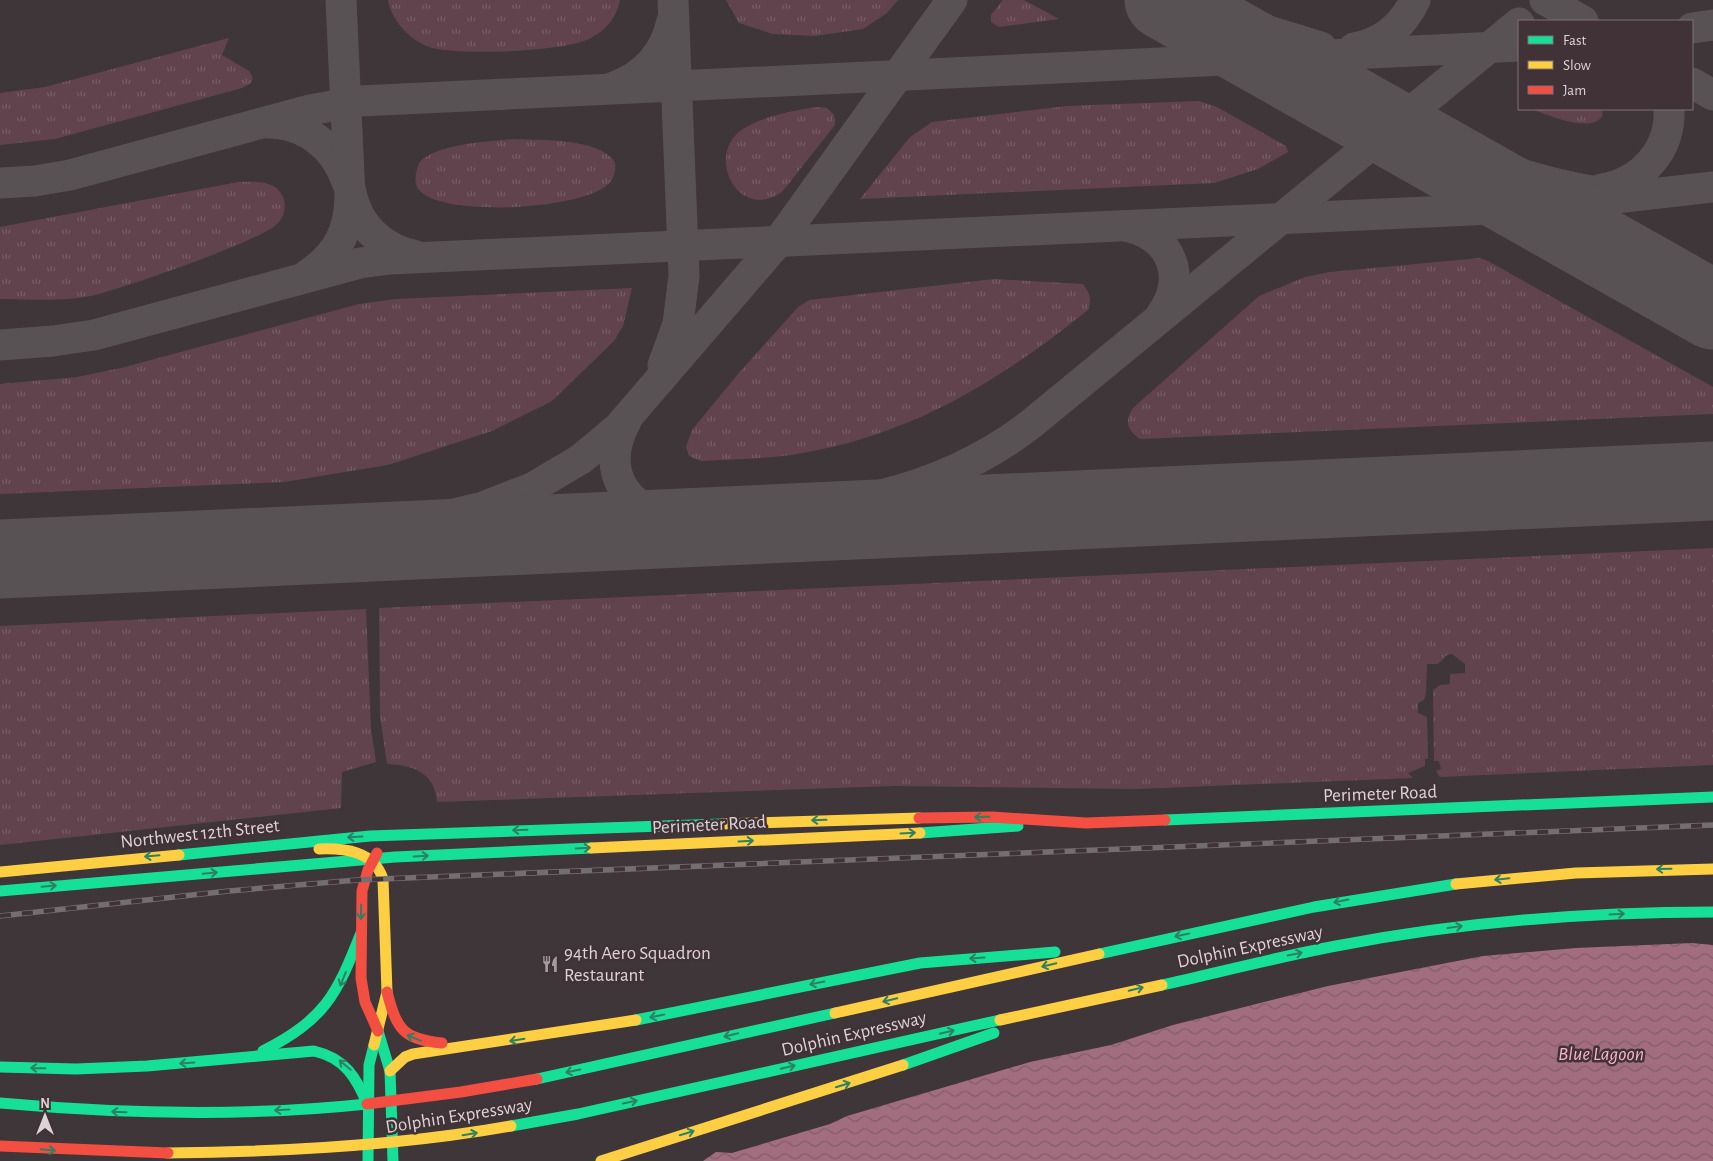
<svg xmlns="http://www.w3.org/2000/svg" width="1713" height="1161" font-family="'Alegreya Sans',sans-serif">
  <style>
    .grass { fill: url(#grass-tufts) }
    .water { fill: url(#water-waves) }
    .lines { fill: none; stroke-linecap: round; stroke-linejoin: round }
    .taxiway { stroke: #595254; stroke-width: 31 }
    .runway { stroke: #595254; stroke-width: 79 }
    .fast { stroke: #16e098; stroke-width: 11 }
    .slow { stroke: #ffcf43; stroke-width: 11 }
    .jam { stroke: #f24e42; stroke-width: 11 }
    .rail-casing { stroke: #746e70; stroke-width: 5.5 }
    .rail { stroke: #413237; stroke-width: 4; stroke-dasharray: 11; stroke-linecap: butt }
    .oneway { stroke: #2e8063 }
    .labels { text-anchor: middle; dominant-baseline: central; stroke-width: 5; stroke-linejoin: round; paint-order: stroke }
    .street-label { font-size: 19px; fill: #ddd3d6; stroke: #413237 }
    .poi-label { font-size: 19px; fill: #ddd3d6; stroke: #413237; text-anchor: start }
    .water-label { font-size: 20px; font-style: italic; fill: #f9b3cc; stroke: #413237 }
  </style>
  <defs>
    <pattern id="grass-tufts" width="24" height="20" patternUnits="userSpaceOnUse" patternTransform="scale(1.25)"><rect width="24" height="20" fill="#61434e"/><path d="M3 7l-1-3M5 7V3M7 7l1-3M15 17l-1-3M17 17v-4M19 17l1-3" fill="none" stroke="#775d67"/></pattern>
    <pattern id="water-waves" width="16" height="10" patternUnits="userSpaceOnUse" patternTransform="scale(1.25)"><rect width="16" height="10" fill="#a36d80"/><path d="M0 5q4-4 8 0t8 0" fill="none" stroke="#815d6a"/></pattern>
  </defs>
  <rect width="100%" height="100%" fill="#3e3638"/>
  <g class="grass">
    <path d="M388,0H620C617,17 606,30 591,38C566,52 457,56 429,47C410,40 391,20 388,0Z"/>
    <polygon points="726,0 898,0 887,13 863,29 815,36 773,34 739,23"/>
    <polygon points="1003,0 1024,0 1059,19 999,27 991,22 991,15"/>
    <polygon points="229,38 222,55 249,71 253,78 251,83 242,88 55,139 0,145 0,93 45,87"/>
    <polygon points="1199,101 1217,107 1286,146 1288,152 1258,169 1214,183 860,199 910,137 932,122 1067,106"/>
    <path d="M817,107L827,108L834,115L835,125L782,192C738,223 704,154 743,129C765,115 793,111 817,107Z"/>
    <path d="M1530,109H1601L1603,114C1594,136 1547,114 1530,109Z"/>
    <path d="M513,139C540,140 599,138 615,162C616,172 614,180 606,186C577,209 449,217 421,192C412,184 416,172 419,163C437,143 488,142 513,139Z"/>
    <path d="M238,182C254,182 273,179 282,195C287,203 285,216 278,223C265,240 118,290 91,296C61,302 30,299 0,299V227Z"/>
    <path d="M1480,258L1488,261L1713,387V414L1140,439C1127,430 1124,421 1133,408L1259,296L1305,277L1330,272Z"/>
    <path d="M994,279L1083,284C1090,294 1092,299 1088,310C1002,379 914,434 803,453C770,459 735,459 701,461L689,456L686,447L692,430L738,374L798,307L809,300Z"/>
    <polygon points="632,288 623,326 614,341 552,401 492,431 388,465 284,482 0,494 0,384 77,377 121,368 359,304 396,299"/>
    <path d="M1713,548V765L1440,777L1436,771L1441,769L1439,761H1434L1433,690L1440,685L1450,684V674L1465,673V664L1452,654L1447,655L1438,664H1427L1426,693L1424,700L1418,703V713L1427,717L1428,759H1425V766L1408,773L1413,778L1137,789L894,786L437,802C435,772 412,765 387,764L380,716L379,608Z"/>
    <polygon points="366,609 371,729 376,762 342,772 341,808 0,845 0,626"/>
  </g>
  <polygon class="water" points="1692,943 1713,945 1713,1161 703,1161 716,1152 732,1153 830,1124 847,1116 1030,1062 1111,1045 1173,1025 1328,986 1483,956 1576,948"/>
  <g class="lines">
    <g class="taxiway">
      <polyline points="1182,0 1252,26 1321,47"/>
      <polyline points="1545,0 1583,21"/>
      <polyline points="1692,28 1713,25"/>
      <path d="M1354,48C1382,43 1403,26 1415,0"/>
      <polyline points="1692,83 1713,95"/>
      <path d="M614,87C644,76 665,53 672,21"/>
      <path d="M267,123C305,123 335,146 347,182"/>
      <path d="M1390,128C1456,151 1523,180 1592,191"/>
      <polyline points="0,183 35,181 70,175 310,110 360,101 1519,46"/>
      <path d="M1602,189C1642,182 1671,150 1669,109"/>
      <path d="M351,192C357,226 383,249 416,256"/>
      <path d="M1126,226C1172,236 1188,277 1161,315"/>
      <path d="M307,275C337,256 350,230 350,196L341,0"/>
      <polyline points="0,345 53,341 94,335 360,263 390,259 1471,210 1572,203 1713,187"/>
      <polyline points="663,365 678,324 684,276 673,0"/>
      <path d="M626,421C599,472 625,508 676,522"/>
      <path d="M543,535C598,530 654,524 709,519C827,509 934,499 1031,424L1519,23"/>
      <polyline points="148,552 370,530 428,520 483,507 506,498 532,488 581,459 618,428 778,242 952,0"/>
    </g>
    <g class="runway">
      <polyline points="1164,0 1713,310"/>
      <polyline points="0,559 1713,481"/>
    </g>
    <g class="fast">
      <polyline points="1165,820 1713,797"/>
      <polyline points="920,833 1018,826"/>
      <polyline points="179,855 370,836 722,824"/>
      <polyline points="0,891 395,857 591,848"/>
      <polyline points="1099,954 1314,907 1456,884"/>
      <path d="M1162,985C1220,972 1278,957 1336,946C1460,922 1587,912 1713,912"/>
      <polyline points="636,1020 920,963 1055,952"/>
      <polyline points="378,1031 390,1071 393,1161"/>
      <path d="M263,1051C325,1019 336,996 361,933"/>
      <polyline points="903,1065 994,1033"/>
      <path d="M0,1067L76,1069L147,1066L314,1051C345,1058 357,1078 368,1106"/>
      <polyline points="537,1079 835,1013"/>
      <path d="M0,1103C122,1114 245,1117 367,1104"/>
      <polyline points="511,1126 578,1114 1000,1020"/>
      <polyline points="368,1161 369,1065 374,1045"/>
    </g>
    <g class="slow">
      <polyline points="722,824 919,818"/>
      <polyline points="591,848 920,833"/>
      <path d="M319,849C345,848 374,851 383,879L387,992L374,1045"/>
      <polyline points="0,872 179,855"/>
      <polyline points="1456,884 1576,873 1713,869"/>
      <polyline points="835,1013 1099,954"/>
      <polyline points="1000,1020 1162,985"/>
      <polyline points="390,1071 405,1057 413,1054 636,1020"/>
      <path d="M168,1153C283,1152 399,1146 511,1126"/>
      <polyline points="601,1161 903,1065"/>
    </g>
    <g class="jam">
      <polyline points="919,818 992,817 1086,823 1165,820"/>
      <polyline points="377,853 368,870 362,891 361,978 365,1002 378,1031"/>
      <path d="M387,992C397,1030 403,1039 442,1043"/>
      <polyline points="367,1104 461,1092 537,1079"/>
      <polyline points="0,1146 168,1153"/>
    </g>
    <g class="rail-casing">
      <polyline id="rail" points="0,916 229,891 357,880 1713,825"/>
    </g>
    <use href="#rail" class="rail"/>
  </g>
  <defs><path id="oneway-shaft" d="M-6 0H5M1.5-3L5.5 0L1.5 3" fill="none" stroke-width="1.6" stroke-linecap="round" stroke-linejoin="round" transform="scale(1.25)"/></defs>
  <g class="oneway">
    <use href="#oneway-shaft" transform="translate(982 817) rotate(179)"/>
    <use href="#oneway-shaft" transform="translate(819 820) rotate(178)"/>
    <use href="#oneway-shaft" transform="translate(520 830) rotate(178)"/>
    <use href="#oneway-shaft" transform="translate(908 833) rotate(-3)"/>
    <use href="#oneway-shaft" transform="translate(355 837) rotate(177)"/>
    <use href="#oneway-shaft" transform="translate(746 841) rotate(-3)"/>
    <use href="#oneway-shaft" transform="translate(583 848) rotate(-3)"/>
    <use href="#oneway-shaft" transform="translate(152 856) rotate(175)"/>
    <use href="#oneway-shaft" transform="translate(421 856) rotate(-3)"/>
    <use href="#oneway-shaft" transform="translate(1664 869) rotate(179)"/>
    <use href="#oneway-shaft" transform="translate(210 873) rotate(-5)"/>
    <use href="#oneway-shaft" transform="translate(1502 879) rotate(174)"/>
    <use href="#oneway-shaft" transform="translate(49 886) rotate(-5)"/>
    <use href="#oneway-shaft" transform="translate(1341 901) rotate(169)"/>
    <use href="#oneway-shaft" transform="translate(361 912) rotate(91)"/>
    <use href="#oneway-shaft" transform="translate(1617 914) rotate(-3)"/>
    <use href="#oneway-shaft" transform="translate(1455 927) rotate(-8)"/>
    <use href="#oneway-shaft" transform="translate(1182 935) rotate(168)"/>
    <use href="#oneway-shaft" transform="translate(1295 954) rotate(-12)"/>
    <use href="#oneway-shaft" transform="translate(977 958) rotate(176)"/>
    <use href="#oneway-shaft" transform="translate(1049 965) rotate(167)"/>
    <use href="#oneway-shaft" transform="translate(343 979) rotate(112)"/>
    <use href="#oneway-shaft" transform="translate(817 983) rotate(169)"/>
    <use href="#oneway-shaft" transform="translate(1136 989) rotate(-13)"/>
    <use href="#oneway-shaft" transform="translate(890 1000) rotate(167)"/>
    <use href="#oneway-shaft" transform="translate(657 1016) rotate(168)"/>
    <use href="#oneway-shaft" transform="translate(947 1032) rotate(-13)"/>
    <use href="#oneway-shaft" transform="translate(731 1035) rotate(167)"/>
    <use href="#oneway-shaft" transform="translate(414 1038) rotate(-157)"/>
    <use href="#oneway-shaft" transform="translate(517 1040) rotate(171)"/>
    <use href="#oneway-shaft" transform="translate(187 1063) rotate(176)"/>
    <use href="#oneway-shaft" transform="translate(345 1065) rotate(-140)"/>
    <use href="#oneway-shaft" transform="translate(788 1067) rotate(-13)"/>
    <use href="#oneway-shaft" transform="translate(38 1068) rotate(-179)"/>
    <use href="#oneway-shaft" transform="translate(573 1071) rotate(168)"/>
    <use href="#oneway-shaft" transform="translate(843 1085) rotate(-17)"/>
    <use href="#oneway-shaft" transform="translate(630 1102) rotate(-12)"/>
    <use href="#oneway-shaft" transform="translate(282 1110) rotate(177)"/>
    <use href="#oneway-shaft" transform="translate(119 1112) rotate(-178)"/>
    <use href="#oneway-shaft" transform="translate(687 1133) rotate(-17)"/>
    <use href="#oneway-shaft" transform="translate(470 1134) rotate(-9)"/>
    <use href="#oneway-shaft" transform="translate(48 1150) rotate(5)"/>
  </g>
  <defs>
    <g id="restaurant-bare" transform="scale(1.35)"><path d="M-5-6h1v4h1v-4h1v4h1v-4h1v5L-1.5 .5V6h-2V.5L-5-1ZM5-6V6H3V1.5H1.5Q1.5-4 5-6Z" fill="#a59c9f" stroke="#413237" stroke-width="2.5" paint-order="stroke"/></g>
  </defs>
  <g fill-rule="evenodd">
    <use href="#restaurant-bare" x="550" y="964"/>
  </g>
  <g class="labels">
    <g class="street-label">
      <text transform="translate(1380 794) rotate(-2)">Perimeter Road</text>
      <text transform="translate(709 825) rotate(-3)">Perimeter Road</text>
      <text transform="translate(200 834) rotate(-6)">Northwest 12th Street</text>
      <text transform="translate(1250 947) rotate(-12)">Dolphin Expressway</text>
      <text transform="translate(854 1034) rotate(-13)">Dolphin Expressway</text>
      <text transform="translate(459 1116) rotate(-9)">Dolphin Expressway</text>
    </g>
    <g class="poi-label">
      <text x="564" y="953">94th Aero Squadron<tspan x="564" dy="22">Restaurant</tspan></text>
    </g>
    <g class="water-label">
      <text x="1601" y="1054">Blue Lagoon</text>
    </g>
  </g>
  <rect x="1518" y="20" width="175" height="90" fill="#413237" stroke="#7f7277"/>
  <rect x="1528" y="36" width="25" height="8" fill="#16e098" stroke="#7f7277"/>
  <text x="1563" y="45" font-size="15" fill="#ddd3d6">Fast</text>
  <rect x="1528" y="61" width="25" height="8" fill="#ffcf43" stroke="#7f7277"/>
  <text x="1563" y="70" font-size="15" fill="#ddd3d6">Slow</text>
  <rect x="1528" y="86" width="25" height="8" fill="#f24e42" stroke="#7f7277"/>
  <text x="1563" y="95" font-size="15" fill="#ddd3d6">Jam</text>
  <g transform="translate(45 1116)" stroke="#413237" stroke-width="4" paint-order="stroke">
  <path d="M0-4L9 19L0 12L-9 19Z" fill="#ddd3d6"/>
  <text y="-8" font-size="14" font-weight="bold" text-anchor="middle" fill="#ddd3d6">N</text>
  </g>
</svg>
